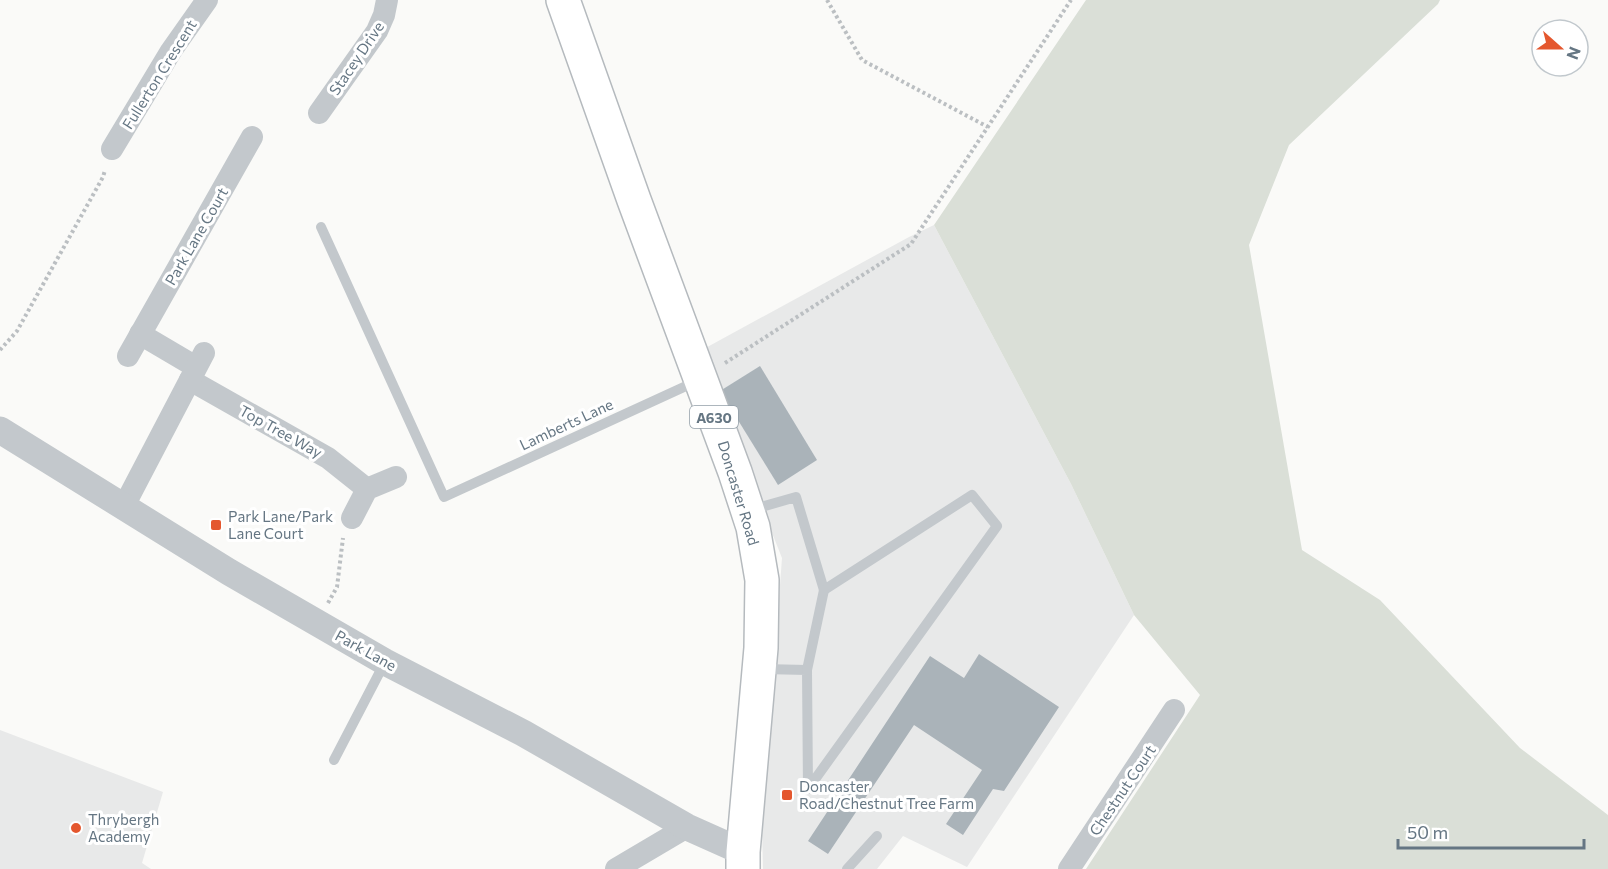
<svg xmlns="http://www.w3.org/2000/svg" width="1608" height="869" font-family="Commissioner,sans-serif">
  <style>
    .built { fill: #e8e9e9 }
    .green { fill: #dadfd7 }
    .building { fill: #aab3b9 }
    .lines { fill: none; stroke-linecap: round; stroke-linejoin: round }
    .primary-casing { stroke: #b5babe; stroke-width: 36 }
    .path { stroke: #bbbfc2; stroke-width: 4; stroke-dasharray: 3 3; stroke-linecap: butt }
    .service { stroke: #c3c8cc; stroke-width: 10 }
    .minor { stroke: #c3c8cc; stroke-width: 22 }
    .tertiary { stroke: #c3c8cc; stroke-width: 27 }
    .primary { stroke: #fff; stroke-width: 33 }
    .poi-dot { fill: #e4572e; stroke: #fff; stroke-width: 2 }
    .labels { text-anchor: middle; dominant-baseline: central; stroke-width: 6; stroke-linejoin: round; paint-order: stroke }
    .shield { fill: #fff; stroke: #939fa8; stroke-width: 1.5 }
    .shield-label { font-size: 14px; font-weight: bold; fill: #657683 }
    .street-label { font-size: 15px; fill: #657683; stroke: #fff }
    .poi-label { font-size: 15px; fill: #657683; stroke: #fff; text-anchor: start }
  </style>
  <rect width="100%" height="100%" fill="#fafaf8"/>
  <g class="built">
    <polygon points="934,225 1071,484 1134,615 967,867 903,836 877,869 763,869 762,829 782,558 700,351 909,237"/>
    <polygon points="0,730 163,792 142,863 151,869 0,869"/>
  </g>
  <polygon class="green" points="1086,0 1440,0 1438,4 1289,145 1249,245 1302,550 1380,600 1520,748 1608,815 1608,869 1086,869 1200,695 1134,615 1071,484 934,225"/>
  <g class="building">
    <polygon points="760,366 817,460 778,485 720,391"/>
    <polygon points="979,654 1059,707 1004,791 993,789 963,835 946,824 982,770 914,725 828,854 808,841 930,656 964,678"/>
  </g>
  <g class="lines">
    <g class="primary-casing">
      <polyline id="primary" points="563,0 634,200 735,472 753,527 762,580 761,648 743,852 743,869"/>
    </g>
    <g class="path">
      <polyline points="827,0 862,60 988,127"/>
      <polyline points="0,350 17,331 103,177 105,170"/>
      <polyline points="725,363 911,244 1071,0"/>
      <polyline points="328,603 337,587 343,538"/>
    </g>
    <g class="service">
      <polyline points="321,227 444,497 697,381"/>
      <polyline points="751,510 796,497 824,590 972,495 997,526 808,789 807,670 763,669"/>
      <polyline points="807,670 824,590"/>
      <polyline points="334,760 385,662"/>
      <polyline points="847,869 877,836"/>
    </g>
    <g class="minor">
      <polyline points="319,113 377,31 384,15 387,0"/>
      <polyline points="112,149 171,51 207,0"/>
      <polyline points="140,334 196,367"/>
      <polyline points="128,356 252,137"/>
      <polyline points="190,380 328,458 367,489"/>
      <polyline points="124,506 204,353"/>
      <polyline points="352,518 367,489 396,477"/>
      <polyline points="616,869 687,827"/>
      <polyline points="1069,869 1174,710"/>
    </g>
    <polyline class="tertiary" points="0,430 229,572 385,662 523,733 687,827 743,852"/>
    <use href="#primary" class="primary"/>
  </g>
  <g class="poi-dot">
    <rect x="210" y="519" width="12" height="12" rx="3"/>
    <rect x="781" y="789" width="12" height="12" rx="3"/>
    <circle cx="76" cy="828" r="6"/>
  </g>
  <g class="labels">
    <rect class="shield" x="690" y="406" width="48" height="22" rx="4.5"/>
    <g class="shield-label">
      <text x="714" y="417">A630</text>
    </g>
    <g class="street-label">
      <text transform="translate(356 58) rotate(-56)">Stacey Drive</text>
      <text transform="translate(159 74) rotate(-58)">Fullerton Crescent</text>
      <text transform="translate(196 236) rotate(-60)">Park Lane Court</text>
      <text transform="translate(566 424) rotate(-25)">Lamberts Lane</text>
      <text transform="translate(281 431) rotate(29)">Top Tree Way</text>
      <text transform="translate(739 493) rotate(73)">Doncaster Road</text>
      <text transform="translate(366 650) rotate(29)">Park Lane</text>
      <text transform="translate(1122 790) rotate(-56)">Chestnut Court</text>
    </g>
    <g class="poi-label">
      <text x="228" y="516">Park Lane/Park<tspan x="228" dy="17">Lane Court</tspan></text>
      <text x="799" y="786">Doncaster<tspan x="799" dy="17">Road/Chestnut Tree Farm</tspan></text>
      <text x="88" y="819">Thrybergh<tspan x="88" dy="17">Academy</tspan></text>
    </g>
  </g>
  <g transform="translate(1560 48) rotate(111)"><circle r="28" fill="#ffffff" stroke="#c1c8cd" stroke-width="1.5"/>
  <path d="M0-4.5L10 22L0 15L-10 22Z" fill="#e4572e"/>
  <text y="-9" font-size="16" font-weight="bold" text-anchor="middle" fill="#657683">N</text>
  </g>
  <path d="M1398 839v9h186v-9" fill="none" stroke="#657683" stroke-width="3"/>
  <text x="1407" y="839" font-size="18" fill="#657683" stroke="#ffffff" stroke-width="4.5" paint-order="stroke">50 m</text>
</svg>
